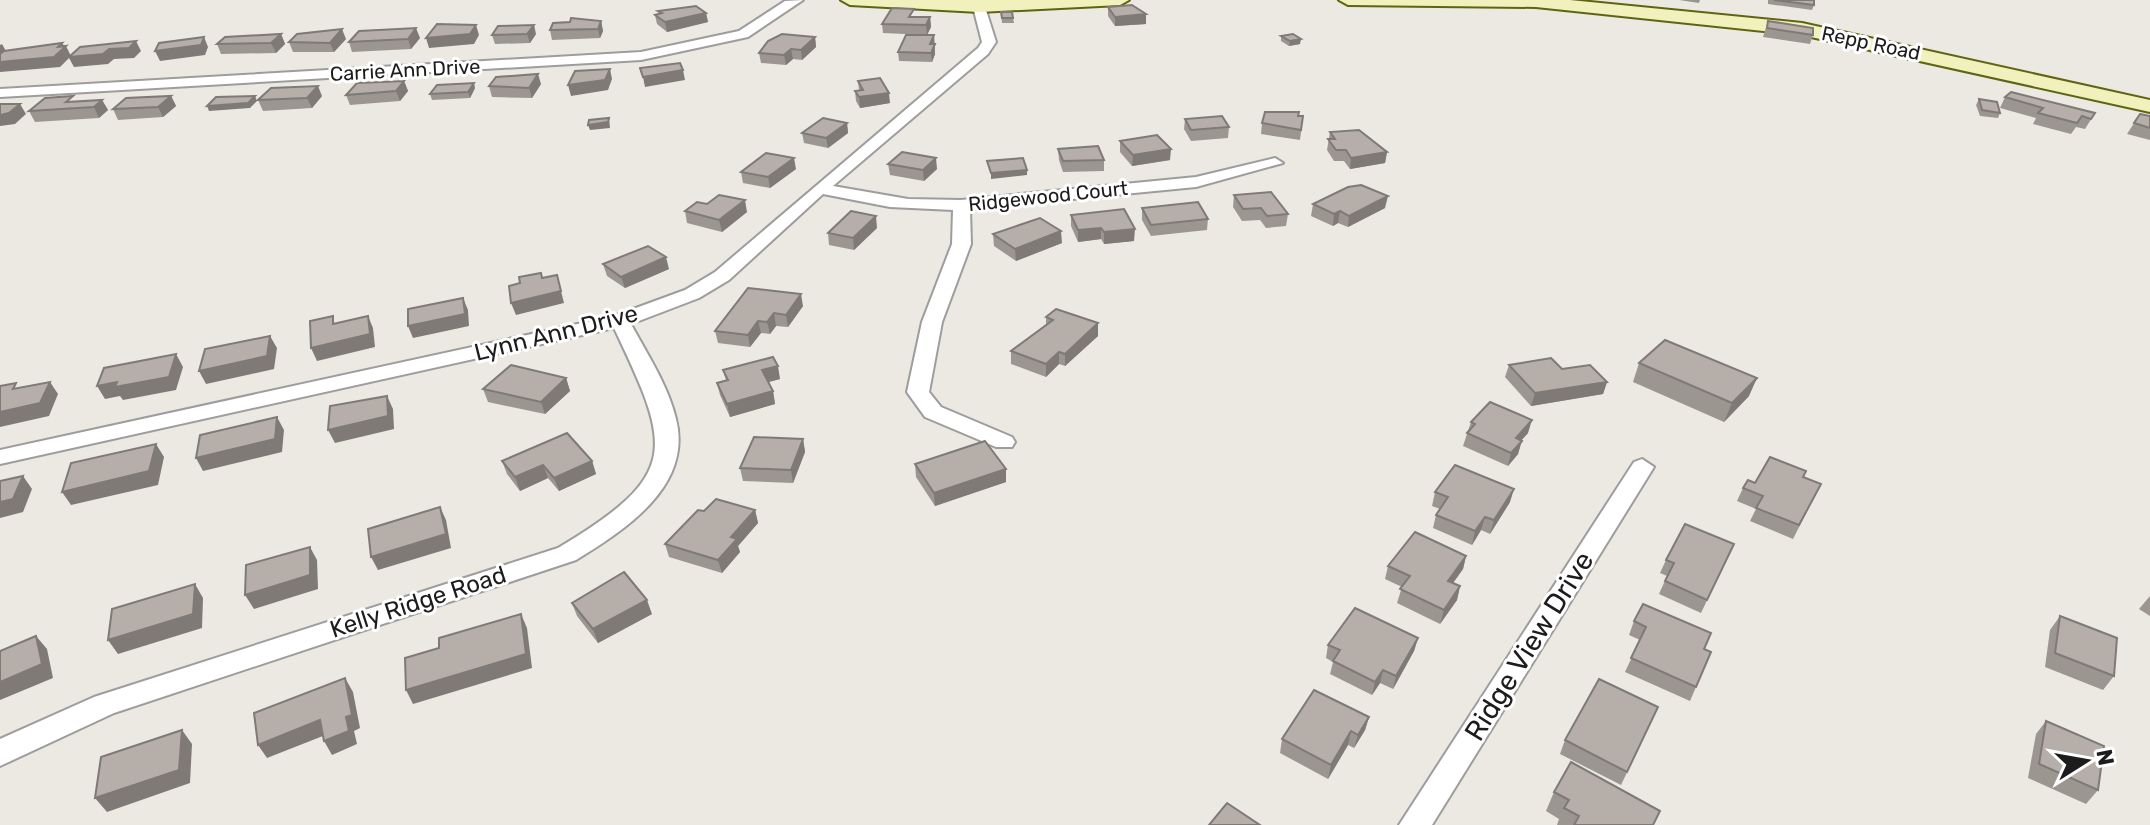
<svg xmlns="http://www.w3.org/2000/svg" width="2150" height="825" font-family="Rubik,sans-serif">
  <style>
    .lines { fill: none; stroke-linecap: round; stroke-linejoin: round }
    .street-casing { stroke: #9d9d9d; stroke-width: 4 }
    .secondary-casing { stroke: #5f6412; stroke-width: 4 }
    .street { fill: #fff; fill-rule: evenodd }
    .secondary { fill: #f0f1bd; fill-rule: evenodd }
    .wall { fill: #9c9691 }
    .shaded-wall { fill: #7f7a76 }
    .building { fill: #b5aea9; stroke: #7f7a76; stroke-width: 2 }
    .labels { text-anchor: middle; dominant-baseline: central; stroke-width: 6; stroke-linejoin: round; paint-order: stroke }
    .far-street-label { font-size: 20px; fill: #1c1c1c; stroke: #fff }
    .street-label { font-size: 24px; fill: #1c1c1c; stroke: #fff }
    .near-street-label { font-size: 28px; fill: #1c1c1c; stroke: #fff }
  </style>
  <rect width="100%" height="100%" fill="#ece9e3"/>
  <g class="lines">
    <g class="street-casing">
      <g id="street">
        <polygon points="803,0 748,37 641,60 0,97 0,89 641,52 739,31 785,1"/>
        <path d="M979,3L985,7L996,42L988,54L833,186L908,199L961,200L1196,177L1275,158L1283,163L1196,187L970,209L971,244L942,322L929,392L941,407L1012,437L1015,442L1012,447H996L925,417L907,392L922,322L952,244L953,210L890,207L823,194L729,280L699,298L631,324C647,354 668,385 676,419C693,486 625,530 576,560L114,713L0,766V739L94,697L558,548C682,474 671,448 614,328L0,464V450L614,316L685,290L715,272L978,48L982,42L973,7Z"/>
        <polygon points="1642,459 1654,467 1432,825 1399,825 1634,462"/>
      </g>
    </g>
    <g class="secondary-casing">
      <g id="secondary">
        <polygon points="841,0 1129,0 1120,5 979,12 850,5"/>
        <polygon points="1339,0 1570,0 1802,23 2150,100 2150,112 1802,35 1536,7 1348,5"/>
      </g>
    </g>
    <use href="#street" class="street"/>
    <use href="#secondary" class="secondary"/>
  </g>
  <g class="wall">
    <polygon points="1679,0 1700,0 1699,3"/>
    <polygon points="1768,0 1814,0 1814,5 1812,10 1768,4"/>
    <polygon points="1108,7 1146,24 1115,26 1108,16"/>
    <polygon points="658,11 706,13 708,22 667,32 657,24 655,15 659,14"/>
    <polygon points="1001,12 1012,12 1014,23 1002,23"/>
    <polygon points="914,17 930,17 931,27 927,35 883,33 882,24"/>
    <polygon points="601,21 603,31 600,38 552,40 550,30 570,22"/>
    <polygon points="1768,21 1813,35 1810,44 1763,37"/>
    <polygon points="281,34 285,44 276,53 221,54 217,44"/>
    <polygon points="536,34 530,43 495,44 492,35"/>
    <polygon points="934,35 935,54 932,62 899,61 898,52"/>
    <polygon points="1281,36 1300,44 1289,46 1281,41"/>
    <polygon points="815,37 816,47 802,60 793,59 786,65 761,63 759,53"/>
    <polygon points="420,38 411,49 352,52 349,42"/>
    <polygon points="346,39 334,52 293,52 289,42"/>
    <polygon points="404,81 408,91 400,101 350,105 346,95"/>
    <polygon points="858,81 890,103 860,108 856,101 855,91 859,90"/>
    <polygon points="541,84 532,98 492,97 489,86"/>
    <polygon points="475,88 470,98 432,100 430,94"/>
    <polygon points="171,96 176,106 163,117 118,120 113,109"/>
    <polygon points="322,96 312,108 263,111 258,100"/>
    <polygon points="2005,97 2095,113 2085,129 2076,127 2071,134 2033,124 2036,118 2000,108"/>
    <polygon points="1979,99 2000,113 1998,118 1980,116 1976,105"/>
    <polygon points="102,100 108,110 99,118 35,122 29,111 76,101"/>
    <polygon points="2140,114 2150,116 2150,140 2127,134"/>
    <polygon points="1303,116 1300,140 1261,134 1262,123"/>
    <polygon points="1185,119 1229,127 1228,138 1191,141 1184,129"/>
    <polygon points="847,123 848,133 828,148 804,143 802,133"/>
    <polygon points="1330,132 1387,152 1385,163 1350,169 1344,161 1334,161 1327,150"/>
    <polygon points="1120,141 1170,160 1132,166 1120,152"/>
    <polygon points="1058,149 1104,160 1104,171 1063,172 1059,160"/>
    <polygon points="888,164 937,169 924,181 890,175"/>
    <polygon points="796,169 770,188 743,183 741,172"/>
    <polygon points="1234,195 1288,214 1286,226 1266,228 1260,220 1242,221 1233,207"/>
    <polygon points="1313,204 1385,208 1348,227 1338,223 1333,226 1311,216"/>
    <polygon points="1142,208 1208,219 1207,230 1151,236 1142,220"/>
    <polygon points="685,211 747,212 722,232 687,223"/>
    <polygon points="1071,215 1134,241 1104,244 1101,239 1078,242 1071,226"/>
    <polygon points="877,228 854,250 829,245 828,233"/>
    <polygon points="993,234 1062,243 1016,261 994,246"/>
    <polygon points="603,264 669,269 625,288 607,276"/>
    <polygon points="748,288 803,306 788,327 776,326 770,334 761,333 750,347 718,343 715,331"/>
    <polygon points="1046,317 1098,323 1098,336 1065,366 1059,364 1046,377 1011,364 1011,351 1046,325"/>
    <polygon points="1639,363 1749,396 1724,422 1633,382"/>
    <polygon points="1509,365 1607,382 1603,394 1531,406 1505,377"/>
    <polygon points="723,370 780,379 768,382 773,391 775,404 730,417 720,395 717,383 726,380"/>
    <polygon points="566,378 570,391 545,414 488,402 483,389"/>
    <polygon points="1471,422 1528,433 1521,440 1518,454 1508,466 1463,446"/>
    <polygon points="803,439 805,452 793,483 743,481 740,468"/>
    <polygon points="502,461 592,461 596,474 559,491 548,478 520,491 507,474"/>
    <polygon points="915,464 1006,482 935,506 916,477"/>
    <polygon points="1803,477 1821,484 1793,539 1750,521 1756,509 1737,501 1743,488 1755,483"/>
    <polygon points="1435,492 1510,502 1490,534 1481,530 1472,545 1433,528 1436,515 1440,509 1432,506"/>
    <polygon points="755,510 758,523 738,546 740,552 722,573 669,557 665,544 704,511"/>
    <polygon points="1734,544 1701,613 1659,594 1667,576 1660,573 1666,560"/>
    <polygon points="1466,556 1463,569 1453,583 1460,586 1457,600 1440,624 1397,603 1402,587 1385,579 1388,566"/>
    <polygon points="2150,596 2150,616 2139,609"/>
    <polygon points="572,603 652,614 598,643 577,616"/>
    <polygon points="2060,616 2114,676 2103,690 2045,667 2050,630"/>
    <polygon points="1634,621 1704,649 1696,687 1690,701 1625,672 1640,640 1629,635"/>
    <polygon points="1418,638 1414,651 1393,689 1380,683 1372,695 1330,674 1333,662 1326,658 1328,645"/>
    <polygon points="1658,707 1621,785 1560,754 1565,740"/>
    <polygon points="1369,717 1365,730 1354,748 1348,745 1328,779 1280,753 1282,739"/>
    <polygon points="2046,721 2098,790 2086,804 2028,778 2036,734"/>
    <polygon points="1554,792 1653,825 1557,825 1559,819 1546,811"/>
  </g>
  <g class="shaded-wall">
    <polygon points="706,13 708,22 667,32 665,22"/>
    <polygon points="1146,14 1146,24 1115,26 1115,17"/>
    <polygon points="930,17 931,27 927,35 926,25"/>
    <polygon points="601,21 603,31 600,38 598,29"/>
    <polygon points="476,25 479,35 474,44 429,48 426,38"/>
    <polygon points="534,25 536,34 530,43 527,34"/>
    <polygon points="416,28 420,38 411,49 408,39"/>
    <polygon points="342,29 346,39 334,52 330,43"/>
    <polygon points="281,34 285,44 276,53 271,43"/>
    <polygon points="934,35 935,54 932,62 930,44"/>
    <polygon points="204,37 208,47 205,55 160,61 155,51"/>
    <polygon points="815,37 816,47 802,60 801,50"/>
    <polygon points="1301,39 1300,44 1289,46 1290,41"/>
    <polygon points="136,41 141,51 134,58 114,59 108,64 74,67 69,58 60,67 0,72 0,62 58,47 62,43 65,47 66,46 71,56 109,49"/>
    <polygon points="2,44 7,53 0,59 0,45"/>
    <polygon points="791,49 793,59 786,65 784,55"/>
    <polygon points="610,69 612,79 608,90 571,96 568,85"/>
    <polygon points="683,70 685,80 645,87 643,77"/>
    <polygon points="538,74 541,84 532,98 529,88"/>
    <polygon points="404,81 408,91 400,101 396,91"/>
    <polygon points="474,83 475,88 470,98 468,92"/>
    <polygon points="318,86 322,96 312,108 307,98"/>
    <polygon points="889,93 890,103 860,108 859,97"/>
    <polygon points="171,96 176,106 163,117 158,107"/>
    <polygon points="255,96 257,101 250,108 209,111 207,106"/>
    <polygon points="102,100 108,110 99,118 94,107"/>
    <polygon points="20,104 26,114 15,124 0,126 0,115"/>
    <polygon points="609,118 610,128 590,130 588,125"/>
    <polygon points="847,123 848,133 828,148 826,138"/>
    <polygon points="1171,149 1170,160 1132,166 1133,155"/>
    <polygon points="1387,152 1385,163 1350,169 1351,158"/>
    <polygon points="794,158 796,169 770,188 768,177"/>
    <polygon points="936,158 937,169 924,181 923,170"/>
    <polygon points="1027,170 1027,175 991,179 991,173"/>
    <polygon points="1388,196 1385,208 1348,227 1349,216"/>
    <polygon points="745,200 747,212 722,232 719,220"/>
    <polygon points="1340,211 1338,223 1333,226 1334,214"/>
    <polygon points="876,216 877,228 854,250 853,238"/>
    <polygon points="1101,228 1101,239 1078,242 1078,230"/>
    <polygon points="1135,229 1134,241 1104,244 1104,232"/>
    <polygon points="1061,231 1062,243 1016,261 1015,249"/>
    <polygon points="666,257 669,269 625,288 621,277"/>
    <polygon points="557,275 564,303 516,315 511,303"/>
    <polygon points="801,294 803,306 788,327 786,315"/>
    <polygon points="463,298 468,310 469,326 413,338 408,326"/>
    <polygon points="774,313 776,326 770,334 767,322"/>
    <polygon points="368,316 373,328 375,347 317,361 311,348"/>
    <polygon points="758,321 761,333 750,347 748,335"/>
    <polygon points="1098,323 1098,336 1065,366 1065,354"/>
    <polygon points="270,336 277,348 274,369 206,384 199,371"/>
    <polygon points="1059,352 1059,364 1046,377 1046,364"/>
    <polygon points="176,354 183,367 176,390 123,400 120,396 105,399 97,386 117,382"/>
    <polygon points="778,366 780,379 765,383 762,370"/>
    <polygon points="566,378 570,391 545,414 541,402"/>
    <polygon points="1757,378 1749,396 1724,422 1732,403"/>
    <polygon points="50,382 58,394 49,416 0,427 0,412"/>
    <polygon points="1607,382 1603,394 1531,406 1535,393"/>
    <polygon points="773,391 775,404 730,417 727,404"/>
    <polygon points="387,396 393,409 394,429 335,443 328,430"/>
    <polygon points="277,417 284,430 282,452 203,471 196,458"/>
    <polygon points="1532,420 1528,433 1512,451 1516,438"/>
    <polygon points="803,439 805,452 793,483 791,470"/>
    <polygon points="1522,441 1518,454 1508,466 1511,453"/>
    <polygon points="156,444 164,457 158,485 71,505 62,492"/>
    <polygon points="592,461 596,474 559,491 554,478"/>
    <polygon points="543,465 548,478 520,491 515,477"/>
    <polygon points="1006,469 1006,482 935,506 934,493"/>
    <polygon points="23,476 32,489 23,512 0,518 0,502"/>
    <polygon points="1514,489 1510,502 1490,534 1494,520"/>
    <polygon points="440,507 446,520 451,548 378,570 371,557"/>
    <polygon points="755,510 758,523 738,546 740,552 722,573 718,560 731,537"/>
    <polygon points="1485,517 1481,530 1472,545 1475,531"/>
    <polygon points="310,547 317,560 318,589 254,609 245,595"/>
    <polygon points="1466,556 1463,569 1445,594 1448,581"/>
    <polygon points="195,584 203,598 202,628 118,654 108,640"/>
    <polygon points="1460,586 1457,600 1440,624 1444,610"/>
    <polygon points="647,600 652,614 598,643 593,629"/>
    <polygon points="521,614 527,628 532,668 413,704 406,690"/>
    <polygon points="36,636 47,649 53,678 0,700 0,682"/>
    <polygon points="1418,638 1414,651 1393,689 1396,676"/>
    <polygon points="1383,670 1380,683 1372,695 1375,682"/>
    <polygon points="345,678 353,692 360,728 354,731 357,744 332,755 324,741 346,717"/>
    <polygon points="1369,717 1365,730 1354,748 1358,735"/>
    <polygon points="320,720 328,734 267,758 258,745"/>
    <polygon points="182,730 192,744 190,783 107,812 95,798"/>
    <polygon points="1351,731 1348,745 1328,779 1331,765"/>
  </g>
  <g class="building">
    <polygon points="1774,0 1814,0 1814,5"/>
    <polygon points="1132,5 1146,14 1115,17 1108,7"/>
    <polygon points="696,6 706,13 665,22 655,15 662,13 658,11"/>
    <polygon points="892,8 914,9 909,17 930,17 926,25 882,24"/>
    <polygon points="1001,12 1012,12 1013,18 1002,18"/>
    <polygon points="571,18 601,21 598,29 550,30 553,23 570,22"/>
    <polygon points="1768,21 1813,28 1813,35 1767,28"/>
    <polygon points="437,24 476,25 470,34 426,38"/>
    <polygon points="534,25 527,34 492,35 498,26"/>
    <polygon points="416,28 408,39 349,42 359,31"/>
    <polygon points="342,29 330,43 289,42 297,34"/>
    <polygon points="281,34 271,43 217,44 225,37"/>
    <polygon points="782,34 815,37 801,50 791,49 784,55 759,53 768,41"/>
    <polygon points="1293,34 1301,39 1290,41 1281,36"/>
    <polygon points="906,35 934,35 930,44 935,44 931,53 898,52"/>
    <polygon points="204,37 201,45 155,51 159,43"/>
    <polygon points="136,41 129,48 109,49 103,54 69,57 80,47"/>
    <polygon points="62,43 58,47 66,46 54,57 0,62 0,54 4,51"/>
    <polygon points="680,63 683,70 643,77 640,68"/>
    <polygon points="610,69 605,80 568,85 575,71"/>
    <polygon points="538,74 529,88 489,86 496,77"/>
    <polygon points="880,78 889,93 859,97 855,91 863,90 858,81"/>
    <polygon points="404,81 396,91 346,95 357,83"/>
    <polygon points="474,83 468,92 430,94 437,85"/>
    <polygon points="318,86 307,98 258,100 271,88"/>
    <polygon points="2011,92 2095,113 2091,119 2082,116 2077,123 2038,113 2043,108 2005,97"/>
    <polygon points="73,96 66,102 102,100 94,107 29,111 45,98"/>
    <polygon points="171,96 158,107 113,109 126,98"/>
    <polygon points="255,96 248,103 207,106 216,97"/>
    <polygon points="1979,99 1997,102 2000,113 1982,110"/>
    <polygon points="0,104 20,104 9,113 0,115"/>
    <polygon points="1265,112 1299,112 1298,116 1303,116 1301,130 1262,123"/>
    <polygon points="2140,114 2150,116 2150,128 2134,123"/>
    <polygon points="1222,116 1229,127 1191,130 1185,119"/>
    <polygon points="609,118 608,122 588,125 589,120"/>
    <polygon points="823,118 847,123 826,138 802,133"/>
    <polygon points="1359,130 1387,152 1351,158 1346,150 1336,150 1328,139 1335,139 1330,132"/>
    <polygon points="1157,135 1171,149 1133,155 1120,141"/>
    <polygon points="1098,146 1104,160 1063,161 1058,149"/>
    <polygon points="902,152 936,158 923,170 888,164"/>
    <polygon points="766,153 794,158 768,177 741,172"/>
    <polygon points="1023,158 1027,170 991,173 987,161"/>
    <polygon points="1361,185 1388,196 1349,216 1340,211 1334,214 1313,204 1348,187"/>
    <polygon points="1271,192 1288,214 1267,216 1261,208 1243,209 1234,195"/>
    <polygon points="719,195 745,200 719,220 685,211 697,202 707,204"/>
    <polygon points="1198,202 1208,219 1151,225 1142,208"/>
    <polygon points="1124,209 1135,229 1104,232 1101,228 1078,230 1071,215"/>
    <polygon points="851,211 876,216 853,238 828,233"/>
    <polygon points="1040,218 1061,231 1015,249 993,234"/>
    <polygon points="648,246 666,257 621,277 603,264"/>
    <polygon points="541,273 542,278 557,275 561,291 511,303 509,286 520,283 519,277"/>
    <polygon points="748,288 801,294 786,315 774,313 767,322 758,321 748,335 715,331"/>
    <polygon points="463,298 465,314 408,326 408,309"/>
    <polygon points="1056,309 1098,323 1065,354 1059,352 1046,364 1011,351 1053,320 1046,317"/>
    <polygon points="333,316 333,324 368,316 370,334 311,348 310,321"/>
    <polygon points="270,336 267,356 199,371 205,349"/>
    <polygon points="1665,340 1757,378 1732,403 1639,363"/>
    <polygon points="176,354 169,377 115,387 117,382 97,386 104,368"/>
    <polygon points="773,357 778,366 762,370 773,391 727,404 717,383 728,380 723,370"/>
    <polygon points="1551,358 1562,369 1590,365 1607,382 1535,393 1509,365"/>
    <polygon points="511,365 566,378 541,402 483,389"/>
    <polygon points="50,382 40,403 0,412 0,386 16,383 13,389"/>
    <polygon points="387,396 388,416 328,430 330,406"/>
    <polygon points="1490,402 1532,420 1516,438 1522,441 1511,453 1467,433 1475,424 1471,422"/>
    <polygon points="277,417 275,439 196,458 200,435"/>
    <polygon points="567,433 592,461 554,478 543,465 515,477 502,461"/>
    <polygon points="754,437 803,439 791,470 740,468"/>
    <polygon points="985,441 1006,469 934,493 915,464"/>
    <polygon points="156,444 149,471 62,492 71,463"/>
    <polygon points="1770,457 1806,471 1803,477 1821,484 1799,525 1756,508 1763,496 1743,488 1748,480 1755,483"/>
    <polygon points="1455,465 1514,489 1494,520 1485,517 1475,531 1436,515 1448,497 1435,492"/>
    <polygon points="23,476 13,499 0,502 0,481"/>
    <polygon points="716,499 755,510 731,537 737,539 718,560 665,544 698,510 704,511"/>
    <polygon points="440,507 446,534 371,557 368,529"/>
    <polygon points="1685,524 1734,544 1707,600 1665,581 1674,563 1666,560"/>
    <polygon points="1415,532 1466,556 1448,581 1460,586 1444,610 1400,589 1410,576 1388,566"/>
    <polygon points="310,547 310,575 245,595 246,565"/>
    <polygon points="624,572 647,600 593,629 572,603"/>
    <polygon points="195,584 193,614 108,640 112,609"/>
    <polygon points="1643,604 1711,633 1704,649 1711,652 1696,687 1631,658 1646,627 1634,621"/>
    <polygon points="1355,608 1418,638 1396,676 1383,670 1375,682 1333,661 1340,650 1328,645"/>
    <polygon points="521,614 526,654 406,690 405,658 439,648 439,638"/>
    <polygon points="2060,616 2117,638 2114,676 2055,653"/>
    <polygon points="36,636 42,664 0,682 0,651"/>
    <polygon points="345,678 352,715 346,717 349,731 324,741 320,720 258,745 254,713"/>
    <polygon points="1599,679 1658,707 1627,772 1565,740"/>
    <polygon points="1314,690 1369,717 1358,735 1351,731 1331,765 1282,739"/>
    <polygon points="2046,721 2104,746 2098,790 2039,764"/>
    <polygon points="182,730 179,770 95,798 101,757"/>
    <polygon points="1571,762 1660,811 1653,825 1574,825 1579,816 1564,808 1569,800 1554,792"/>
    <polygon points="1227,803 1260,825 1209,825"/>
  </g>
  <g class="labels">
    <g class="far-street-label">
      <text transform="translate(1871 43) rotate(12)">Repp Road</text>
      <text transform="translate(405 70) rotate(-3)">Carrie Ann Drive</text>
      <text transform="translate(1048 196) rotate(-6)">Ridgewood Court</text>
    </g>
    <g class="street-label">
      <text transform="translate(556 333) rotate(-14)">Lynn Ann Drive</text>
      <text transform="translate(418 602) rotate(-18)">Kelly Ridge Road</text>
    </g>
    <g class="near-street-label">
      <text transform="translate(1529 646) rotate(-58)">Ridge View Drive</text>
    </g>
  </g>
  <g transform="translate(2086 761) rotate(79)" stroke="#ffffff" stroke-width="6" paint-order="stroke">
  <path d="M0-6L14 30L0 20L-14 30Z" fill="#1c1c1c"/>
  <text y="-12" font-size="22" font-weight="bold" text-anchor="middle" fill="#1c1c1c">N</text>
  </g>
</svg>
